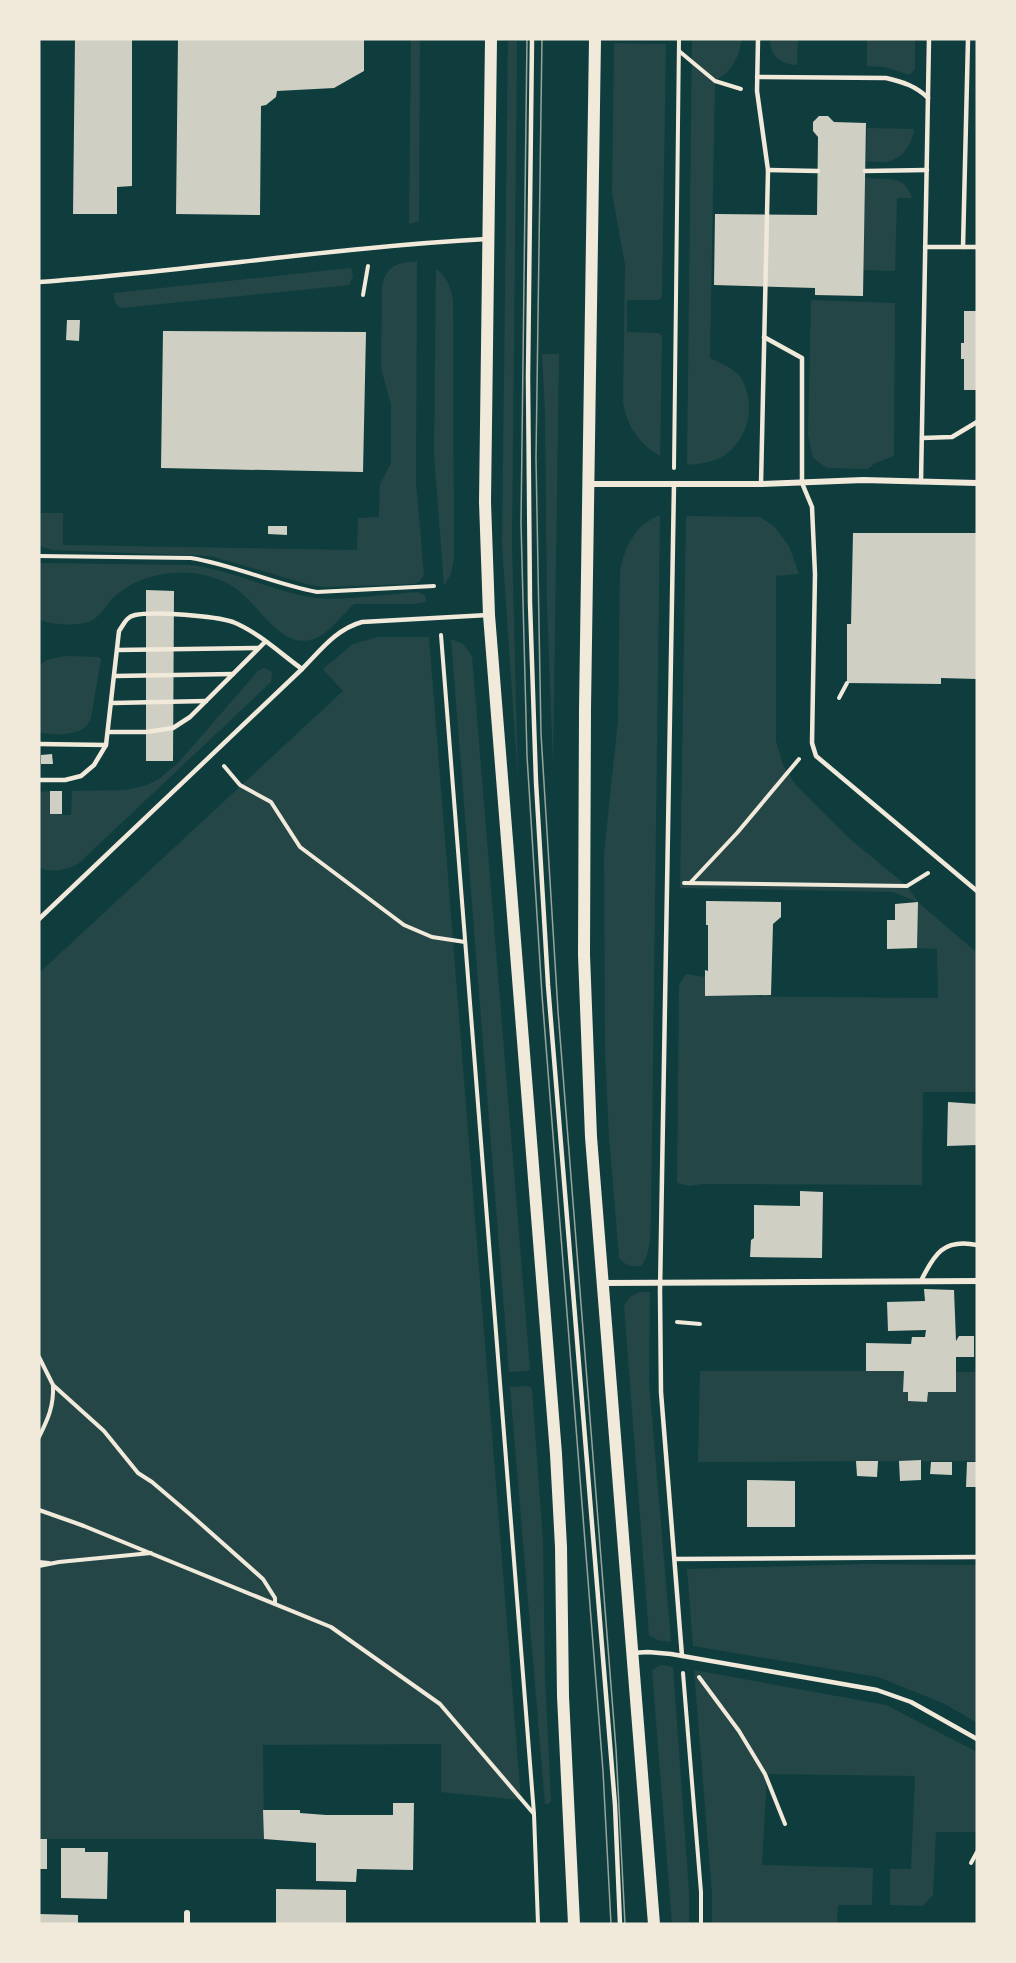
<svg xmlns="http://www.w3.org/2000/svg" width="1016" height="1963" font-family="Karla,sans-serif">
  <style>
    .green { fill: #244646 }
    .building { fill: #cfcfc3 }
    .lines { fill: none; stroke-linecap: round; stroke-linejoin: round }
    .path { stroke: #f1e9da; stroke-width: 4 }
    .service { stroke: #f1e9da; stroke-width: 4.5 }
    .minor { stroke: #f1e9da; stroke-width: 6 }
    .secondary { stroke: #f1e9da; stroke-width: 12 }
    .tram { stroke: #97a49c; stroke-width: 1.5 }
  </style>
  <rect width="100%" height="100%" fill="#0f3d3e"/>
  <g class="green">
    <polygon points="411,39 420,39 419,221 409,224"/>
    <path d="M692,39H742C739,57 732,72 715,81L710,358C721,363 735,369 741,378C758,406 747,445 718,459C708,463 697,464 687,465Z"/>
    <path d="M770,39H798L797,65C781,64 770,57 770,39Z"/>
    <polygon points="829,39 915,39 915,69 910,75 885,67 867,66 867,40"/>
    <polygon points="508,41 517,41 512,544 518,780 502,545"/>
    <path d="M614,43L666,44L662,297L659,300H627V332L659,333L662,336L660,456C639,444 627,426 623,402L625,265L612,193Z"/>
    <path d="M867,128L914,129C913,144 901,161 885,162C879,163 872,161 866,161Z"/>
    <path d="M865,178C886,180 905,174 912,198H897L895,271L863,270Z"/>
    <path d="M417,261L416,482L424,575L420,581L415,584L324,587L310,585L211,556L53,550L39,546V513H63V545L357,550L358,518L379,517L380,484L391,463V405L381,368L382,286C387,265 397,263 417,261Z"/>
    <path d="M351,268L353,276L349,285L122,308C114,305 114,301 114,293Z"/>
    <path d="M436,269C446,276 451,287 453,300L454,559L451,574L444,586L434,454Z"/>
    <polygon points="811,300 895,303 894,456 875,463 868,469 827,468 813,458 808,435"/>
    <polygon points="542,354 559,354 553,764 547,606 545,414"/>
    <path d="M660,515L651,1214C650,1230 652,1253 641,1266C631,1267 626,1266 619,1258L609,1136L605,1052L604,854L618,720L620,572C624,547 635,525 660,515Z"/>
    <polygon points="686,516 760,517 774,526 789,546 799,574 776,576 776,741 783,765 795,784 850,839 907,886 918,902 977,953 977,1092 923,1092 922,1185 703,1184 689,1186 677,1183 679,985 686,974 705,977 705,996 938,998 937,949 917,948 917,902 893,892 680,888"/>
    <path d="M39,563L190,565C233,570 273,592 316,598C346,601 386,594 418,592L425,596L426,602L412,604H354C343,614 332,629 320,636C283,657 260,604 235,588C223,579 207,575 192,573C165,570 135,578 115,596C107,603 102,614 93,620C80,627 53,625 39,620Z"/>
    <polygon points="378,637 429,637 521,1800 441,1792 441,1744 263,1745 264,1839 39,1839 39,973 343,691 323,669 353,644"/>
    <polygon points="451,639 463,644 472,656 530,1369 527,1371 509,1372"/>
    <path d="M64,656L98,657L101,659L91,718C84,737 59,735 42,733L39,732V665L47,660Z"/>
    <path d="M264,668L272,672L271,682L78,864C65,870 53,873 39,868V792L50,791V814L71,815L72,791L126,790L147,785L159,779L179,762L258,671Z"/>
    <polygon points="640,1292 650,1292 649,1382 671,1642 657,1640 649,1635 624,1305 630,1297"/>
    <polygon points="700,1371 904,1371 903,1391 908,1392 908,1401 927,1402 928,1392 956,1392 956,1372 977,1372 977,1461 698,1462"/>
    <polygon points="529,1386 532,1389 543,1542 545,1678 551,1801 548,1804 545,1804 510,1387"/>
    <polygon points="864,1564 977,1565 977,1723 945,1704 878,1677 693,1646 687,1569"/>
    <polygon points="661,1665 673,1667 689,1892 689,1924 672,1924 652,1670"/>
    <polygon points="694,1670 886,1705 977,1752 977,1832 936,1832 933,1895 923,1906 890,1905 890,1869 911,1869 915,1776 767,1774 762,1865 873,1868 872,1905 838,1905 837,1924 712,1924 712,1893"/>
  </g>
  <g class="building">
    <polygon points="75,39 132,39 132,186 117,187 117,214 73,214"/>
    <polygon points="178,39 364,39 364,71 334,88 277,91 276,97 266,105 261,106 260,215 176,214"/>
    <polygon points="819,116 828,116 834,122 866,123 863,296 815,295 815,288 714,285 715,214 817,215 818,137 813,131 813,122"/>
    <polygon points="964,311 977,311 977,390 964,390 964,359 961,359 961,343 964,343"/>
    <polygon points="67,320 80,320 79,341 66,340"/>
    <polygon points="163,331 366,332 363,472 161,468"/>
    <polygon points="268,526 287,526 287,535 268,534"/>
    <polygon points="853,533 977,533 977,679 941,678 941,684 847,683 847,624 851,624"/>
    <polygon points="146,590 174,591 173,761 146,761"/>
    <polygon points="52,754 53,764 41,764 41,755"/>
    <rect x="50" y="791" width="12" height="23"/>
    <polygon points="706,901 781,902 781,917 773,924 771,995 705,996 705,970 708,971 708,925 706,925"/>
    <polygon points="918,902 917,948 887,949 887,920 895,920 895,904"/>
    <polygon points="948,1102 977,1104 977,1145 947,1146"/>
    <polygon points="800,1191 823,1192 822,1258 750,1257 751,1240 754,1238 754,1205 800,1206"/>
    <polygon points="924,1289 954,1290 956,1341 959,1336 974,1336 974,1357 956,1357 956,1392 928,1392 927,1402 908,1401 908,1392 903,1392 904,1371 866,1371 866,1343 911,1344 912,1337 925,1337 926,1330 888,1331 887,1302 925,1301"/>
    <polygon points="921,1460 921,1480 900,1481 899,1461"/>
    <polygon points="856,1461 878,1461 877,1477 857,1476"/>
    <polygon points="931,1462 952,1462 952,1475 930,1474"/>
    <polygon points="967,1462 977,1462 977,1487 966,1487"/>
    <polygon points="747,1480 795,1481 795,1527 747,1527"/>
    <polygon points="393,1803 414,1803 413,1870 357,1869 356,1882 316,1881 316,1843 264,1839 263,1810 300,1810 300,1813 326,1815 393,1815"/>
    <rect x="39" y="1839" width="8" height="30"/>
    <polygon points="61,1848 85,1848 85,1852 108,1852 107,1899 61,1898"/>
    <polygon points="276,1889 346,1890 346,1924 276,1924"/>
    <polygon points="39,1914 78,1915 78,1924 39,1924"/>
  </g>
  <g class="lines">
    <g class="path">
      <polyline points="679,51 715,81 741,89"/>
      <polyline points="363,295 368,266"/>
      <polyline points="674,468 679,39"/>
      <path d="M39,556L191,558C234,565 274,584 317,592L434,586"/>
      <polyline points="441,635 534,1814 538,1924"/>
      <polyline points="839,698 847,683"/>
      <polyline points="224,766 240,785 271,802 300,847 404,925 432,937 465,942"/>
      <polyline points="691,882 737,833 799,759"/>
      <polyline points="684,883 907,886 928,873"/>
      <polyline points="677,1322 700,1324"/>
      <polyline points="39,1357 53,1385 104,1431 138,1473 152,1482 192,1516 263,1579 275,1598 275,1604"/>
      <path d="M39,1437C48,1419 54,1406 53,1385"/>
      <polyline points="39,1510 84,1526 331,1627 440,1704 534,1814"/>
      <polyline points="39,1562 49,1563"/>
      <polyline points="39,1566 59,1562 151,1553"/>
      <polyline points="683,1673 701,1892 701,1924"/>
      <polyline points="699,1677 739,1731 765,1774 785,1824"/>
      <polyline points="971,1863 977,1852"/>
    </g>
    <g class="service">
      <polyline points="532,39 528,378 530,603 536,782 548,985 615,1805 620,1924"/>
      <polyline points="758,39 757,91 768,170 761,484"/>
      <path d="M757,77L886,78C903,82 916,86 928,98"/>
      <polyline points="768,170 818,171"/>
      <polyline points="865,171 927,170"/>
      <polyline points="925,247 977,247"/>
      <polyline points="963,247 968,39"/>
      <path d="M39,282C189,271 337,247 487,239"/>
      <polyline points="764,337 802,358 802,483 812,507 815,574 812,743 816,756 977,891"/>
      <polyline points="922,438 952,437 977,422"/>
      <polyline points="921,482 929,39"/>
      <polyline points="674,484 660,1292 661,1392 682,1656"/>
      <polyline points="118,650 258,648"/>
      <polyline points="115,676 233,674"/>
      <polyline points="113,703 206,701"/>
      <polyline points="109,732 146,732 173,728 190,717 265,642"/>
      <polyline points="39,744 106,745"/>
      <path d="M39,780H65L81,776L94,765L106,745L119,631C124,624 126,617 135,615C154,611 215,616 233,622C258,632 281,654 302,669"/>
      <path d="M39,919L302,669C320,651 336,629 362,622L488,615"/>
      <path d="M921,1281C934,1254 944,1238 977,1245"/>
      <polyline points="675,1559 977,1557"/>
      <polyline points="632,1653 648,1652 671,1654 877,1690 911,1702 977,1739"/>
    </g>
    <g class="minor">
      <polyline points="589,484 761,484 863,480 977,483"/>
      <polyline points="603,1283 977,1281"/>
      <polyline points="187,1924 187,1913"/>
    </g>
    <g class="secondary">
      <polyline points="491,39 485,502 489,615 556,1454 561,1547 563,1696 574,1924"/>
      <polyline points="595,39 585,709 584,955 591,1137 654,1924"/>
    </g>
    <g class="tram">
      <polyline points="527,39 521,523 527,756 542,995 603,1771 611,1924"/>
      <polyline points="542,39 536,458 541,734 558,1011 616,1749 625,1924"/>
    </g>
  </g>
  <rect width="1016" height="1963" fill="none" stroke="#f1e9da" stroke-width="81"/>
</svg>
